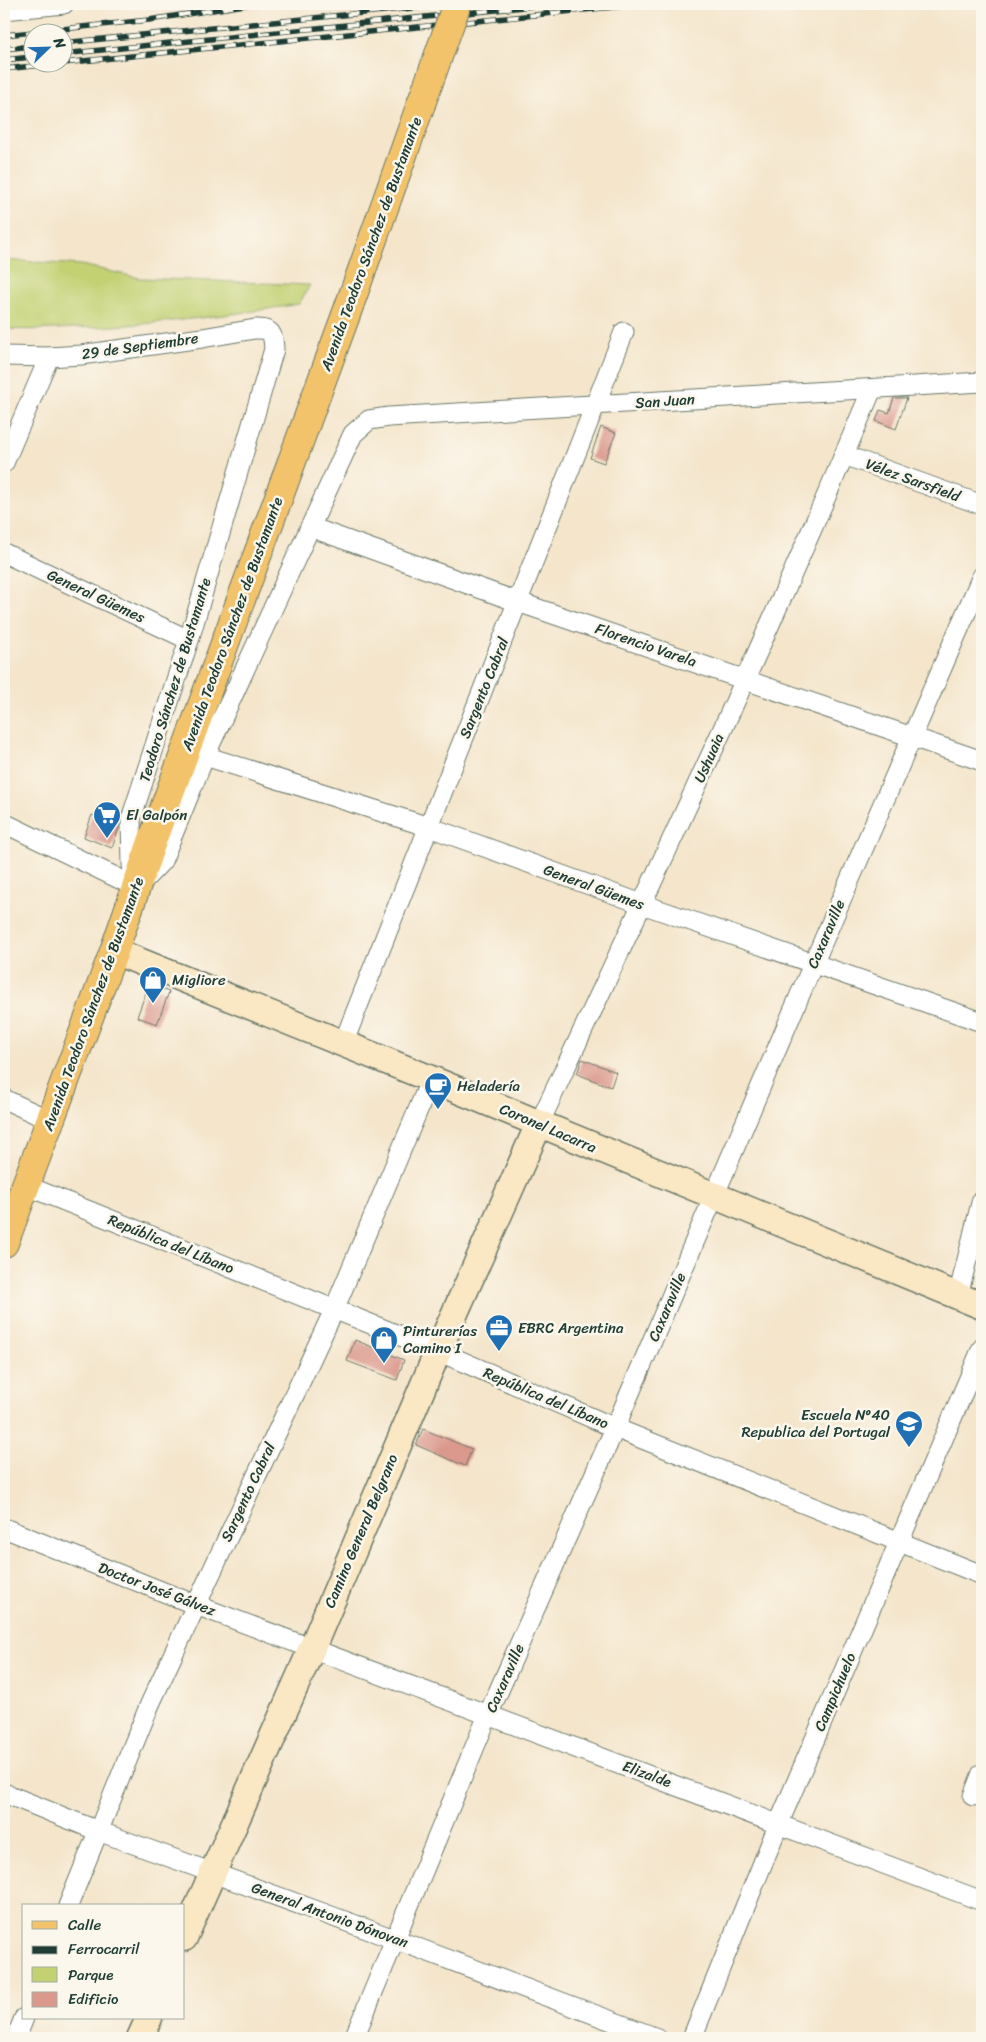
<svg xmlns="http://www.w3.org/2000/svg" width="986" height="2042" font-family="Sriracha,sans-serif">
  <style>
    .green { fill: #c3d173; stroke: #718754 }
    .building { fill: #db988d }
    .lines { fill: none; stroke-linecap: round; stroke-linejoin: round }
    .street-casing { stroke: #6a7869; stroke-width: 21 }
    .secondary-casing { stroke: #6a7869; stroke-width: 29 }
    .primary-casing { stroke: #6a7869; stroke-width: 30 }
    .street { stroke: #fff; stroke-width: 19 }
    .secondary { stroke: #fae7c3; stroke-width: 26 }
    .primary { stroke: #f2c36a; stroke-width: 28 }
    .rail-casing { stroke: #1f3d34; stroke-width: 5.5 }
    .rail { stroke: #fbf7ec; stroke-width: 4; stroke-dasharray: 11; stroke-linecap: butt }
    .primary-bridge-casing { stroke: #6a7869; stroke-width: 30; stroke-linecap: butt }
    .primary-bridge { stroke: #f2c36a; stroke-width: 28 }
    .labels { text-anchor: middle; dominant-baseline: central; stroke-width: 5; stroke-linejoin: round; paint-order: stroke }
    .street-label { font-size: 15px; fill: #1f3d34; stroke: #fbf7ec }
    .poi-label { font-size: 15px; fill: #1f3d34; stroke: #fbf7ec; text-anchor: start }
  </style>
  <rect width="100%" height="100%" fill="#fbf7ec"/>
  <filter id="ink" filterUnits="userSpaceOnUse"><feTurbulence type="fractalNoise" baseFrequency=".02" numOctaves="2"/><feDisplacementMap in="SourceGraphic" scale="10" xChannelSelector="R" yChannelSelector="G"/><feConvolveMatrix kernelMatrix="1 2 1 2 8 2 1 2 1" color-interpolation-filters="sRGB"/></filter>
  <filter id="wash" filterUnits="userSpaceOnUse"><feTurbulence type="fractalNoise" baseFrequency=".0096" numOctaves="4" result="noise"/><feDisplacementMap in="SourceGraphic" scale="20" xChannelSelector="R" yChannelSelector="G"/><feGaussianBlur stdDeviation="1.12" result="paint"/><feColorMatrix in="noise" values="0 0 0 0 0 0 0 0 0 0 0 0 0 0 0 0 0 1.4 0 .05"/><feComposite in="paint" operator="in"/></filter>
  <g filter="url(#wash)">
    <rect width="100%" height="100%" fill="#f4e5cb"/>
    <path class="green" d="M4,260L81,265L140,278L310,285L299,304C233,315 165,323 99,327C67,328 36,331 4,329Z"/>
    <g id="blocks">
      <g class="building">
        <polygon points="894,398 907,398 896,429 876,421 880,410 889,413"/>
        <polygon points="601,427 616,433 604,463 590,458"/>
        <polygon points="92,815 120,825 112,848 84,837"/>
        <polygon points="149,984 169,992 157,1024 137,1017"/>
        <polygon points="582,1059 616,1072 611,1087 577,1074"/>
        <polygon points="355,1340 404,1360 397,1380 347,1361"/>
        <polygon points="423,1429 472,1449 465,1466 416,1445"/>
      </g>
    </g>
  </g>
  <g filter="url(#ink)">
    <use href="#blocks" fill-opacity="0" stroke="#6a7869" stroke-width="1"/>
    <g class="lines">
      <g class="street-casing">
        <g id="street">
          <polyline points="4,10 64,4"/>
          <path d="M4,356L49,357L81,355L202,338L255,329C272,328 273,334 274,349L189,640L131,819L132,865L135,884"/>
          <polyline points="844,455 982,505"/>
          <polyline points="4,463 49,357"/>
          <polyline points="310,527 518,602 982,761"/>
          <polyline points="4,553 189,640"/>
          <polyline points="205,756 429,827 642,904 982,1022"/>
          <polyline points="4,823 136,887"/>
          <polyline points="141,883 162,861 205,756 353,434 369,420 389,417 982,382"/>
          <polyline points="343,1044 624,332"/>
          <polyline points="4,1099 51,1121"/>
          <path d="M539,1124C653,881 768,637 872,389"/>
          <polyline points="27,1186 438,1351 615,1428 982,1575"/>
          <polyline points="958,1296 982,1199"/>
          <polyline points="4,1528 196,1605 982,1901"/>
          <polyline points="4,1793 98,1831 394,1939 657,2038"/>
          <polyline points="973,1796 982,1773"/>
          <polyline points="68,1906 150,1704 334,1310 431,1079"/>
          <polyline points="16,2038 24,2018"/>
          <polyline points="354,2038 488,1715 615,1428 814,962 982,576"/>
          <polyline points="692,2038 779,1823 982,1348"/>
        </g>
      </g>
      <g class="secondary-casing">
        <g id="secondary">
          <polyline points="114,951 431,1079 982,1306"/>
          <polyline points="184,1938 312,1648 438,1351 539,1124"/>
          <polyline points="140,2038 149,2018"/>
        </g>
      </g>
      <g class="primary-casing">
        <polyline id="primary" points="4,1243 114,951 155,833 347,312 421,104"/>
      </g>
      <use href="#street" class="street"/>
      <use href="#secondary" class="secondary"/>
      <use href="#primary" class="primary"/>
      <g class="rail-casing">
        <g id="rail">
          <polyline points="4,35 149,20 251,4"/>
          <polyline points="62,43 453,4"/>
          <polyline points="4,49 32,46"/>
          <polyline points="62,54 554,4"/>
          <polyline points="4,60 32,57"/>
          <polyline points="4,69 643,4"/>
        </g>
      </g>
      <use href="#rail" class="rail"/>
      <g class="primary-bridge-casing">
        <polyline id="primary-bridge" points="421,104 457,4"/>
      </g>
      <use href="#primary-bridge" class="primary-bridge"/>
    </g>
  </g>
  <defs>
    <g id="supermarket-pin" transform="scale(1.4375)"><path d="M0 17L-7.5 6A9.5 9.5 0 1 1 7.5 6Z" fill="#1f6fb2" stroke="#fbf7ec"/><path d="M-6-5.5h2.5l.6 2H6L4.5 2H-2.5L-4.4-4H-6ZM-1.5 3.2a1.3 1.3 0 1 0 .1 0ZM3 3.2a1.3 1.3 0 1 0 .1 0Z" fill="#fff"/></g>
    <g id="shop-pin" transform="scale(1.4375)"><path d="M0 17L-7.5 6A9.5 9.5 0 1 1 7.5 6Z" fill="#1f6fb2" stroke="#fbf7ec"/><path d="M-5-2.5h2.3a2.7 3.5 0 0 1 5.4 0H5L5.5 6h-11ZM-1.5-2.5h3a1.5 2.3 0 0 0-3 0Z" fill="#fff"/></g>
    <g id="cafe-pin" transform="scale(1.4375)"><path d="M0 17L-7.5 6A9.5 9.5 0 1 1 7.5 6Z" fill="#1f6fb2" stroke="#fbf7ec"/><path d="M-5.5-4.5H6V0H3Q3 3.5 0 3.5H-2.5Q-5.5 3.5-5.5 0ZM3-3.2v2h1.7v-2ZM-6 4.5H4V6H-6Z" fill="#fff"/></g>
    <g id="office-pin" transform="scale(1.4375)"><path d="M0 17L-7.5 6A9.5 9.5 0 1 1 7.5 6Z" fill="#1f6fb2" stroke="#fbf7ec"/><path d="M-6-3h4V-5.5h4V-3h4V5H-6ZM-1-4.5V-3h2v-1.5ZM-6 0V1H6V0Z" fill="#fff"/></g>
    <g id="school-pin" transform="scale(1.4375)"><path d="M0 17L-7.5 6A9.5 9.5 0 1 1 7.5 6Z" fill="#1f6fb2" stroke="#fbf7ec"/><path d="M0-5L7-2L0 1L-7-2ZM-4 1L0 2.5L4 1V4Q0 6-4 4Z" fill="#fff"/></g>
  </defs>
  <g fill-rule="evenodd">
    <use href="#supermarket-pin" x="107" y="815"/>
    <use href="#shop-pin" x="153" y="980"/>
    <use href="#cafe-pin" x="438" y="1086"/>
    <use href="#office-pin" x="499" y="1328"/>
    <use href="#shop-pin" x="384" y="1340"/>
    <use href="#school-pin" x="909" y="1424"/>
  </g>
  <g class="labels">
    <g class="street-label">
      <text transform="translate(371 244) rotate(-70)">Avenida Teodoro Sánchez de Bustamante</text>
      <text transform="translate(140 346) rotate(-8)">29 de Septiembre</text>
      <text transform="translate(665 401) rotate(-4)">San Juan</text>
      <text transform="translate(913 480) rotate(20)">Vélez Sarsfield</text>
      <text transform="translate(96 596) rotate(25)">General Güemes</text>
      <text transform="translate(232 624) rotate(-70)">Avenida Teodoro Sánchez de Bustamante</text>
      <text transform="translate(646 645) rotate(19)">Florencio Varela</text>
      <text transform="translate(175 680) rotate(-73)">Teodoro Sánchez de Bustamante</text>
      <text transform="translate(484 688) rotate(-68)">Sargento Cabral</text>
      <text transform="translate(709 758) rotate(-66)">Ushuaia</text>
      <text transform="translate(594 887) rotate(20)">General Güemes</text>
      <text transform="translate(826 934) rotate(-67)">Caxaraville</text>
      <text transform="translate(93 1004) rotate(-70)">Avenida Teodoro Sánchez de Bustamante</text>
      <text transform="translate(548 1128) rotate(23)">Coronel Lacarra</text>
      <text transform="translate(171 1244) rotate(22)">República del Líbano</text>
      <text transform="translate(667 1307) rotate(-67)">Caxaraville</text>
      <text transform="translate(546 1398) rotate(23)">República del Líbano</text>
      <text transform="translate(248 1492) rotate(-65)">Sargento Cabral</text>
      <text transform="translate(361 1531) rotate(-67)">Camino General Belgrano</text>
      <text transform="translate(157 1589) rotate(21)">Doctor José Gálvez</text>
      <text transform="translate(505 1678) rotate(-66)">Caxaraville</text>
      <text transform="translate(835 1692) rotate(-67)">Campichuelo</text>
      <text transform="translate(647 1774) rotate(20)">Elizalde</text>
      <text transform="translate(330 1915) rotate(20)">General Antonio Dónovan</text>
    </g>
    <g class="poi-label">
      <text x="126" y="815">El Galpón</text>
      <text x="172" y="980">Migliore</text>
      <text x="457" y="1086">Heladería</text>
      <text x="518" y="1328">EBRC Argentina</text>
      <text x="403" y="1331">Pinturerías<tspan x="403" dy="17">Camino I</tspan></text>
      <text x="890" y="1415" text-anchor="end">Escuela Nº40<tspan x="890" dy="17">Republica del Portugal</tspan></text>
    </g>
  </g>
  <rect width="986" height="2042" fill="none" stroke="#fbf7ec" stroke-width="20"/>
  <rect x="22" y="1904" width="162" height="115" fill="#fbf7ec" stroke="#a3ada2"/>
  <rect x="32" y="1921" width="25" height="8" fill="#f2c36a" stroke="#a3ada2"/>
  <text x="68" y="1930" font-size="15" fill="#1f3d34">Calle</text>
  <rect x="32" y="1946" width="25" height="8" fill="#1f3d34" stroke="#a3ada2"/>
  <text x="68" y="1954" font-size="15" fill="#1f3d34">Ferrocarril</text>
  <rect x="32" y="1967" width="25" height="15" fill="#c3d173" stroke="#a3ada2"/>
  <text x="68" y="1980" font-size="15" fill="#1f3d34">Parque</text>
  <rect x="32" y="1992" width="25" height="15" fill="#db988d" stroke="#a3ada2"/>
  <text x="68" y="2004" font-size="15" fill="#1f3d34">Edificio</text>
  <g transform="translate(48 48) rotate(67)"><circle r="24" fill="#fbf7ec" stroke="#a3ada2"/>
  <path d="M0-4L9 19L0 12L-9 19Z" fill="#1f6fb2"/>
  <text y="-8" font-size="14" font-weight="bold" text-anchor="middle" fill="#1f3d34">N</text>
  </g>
</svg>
